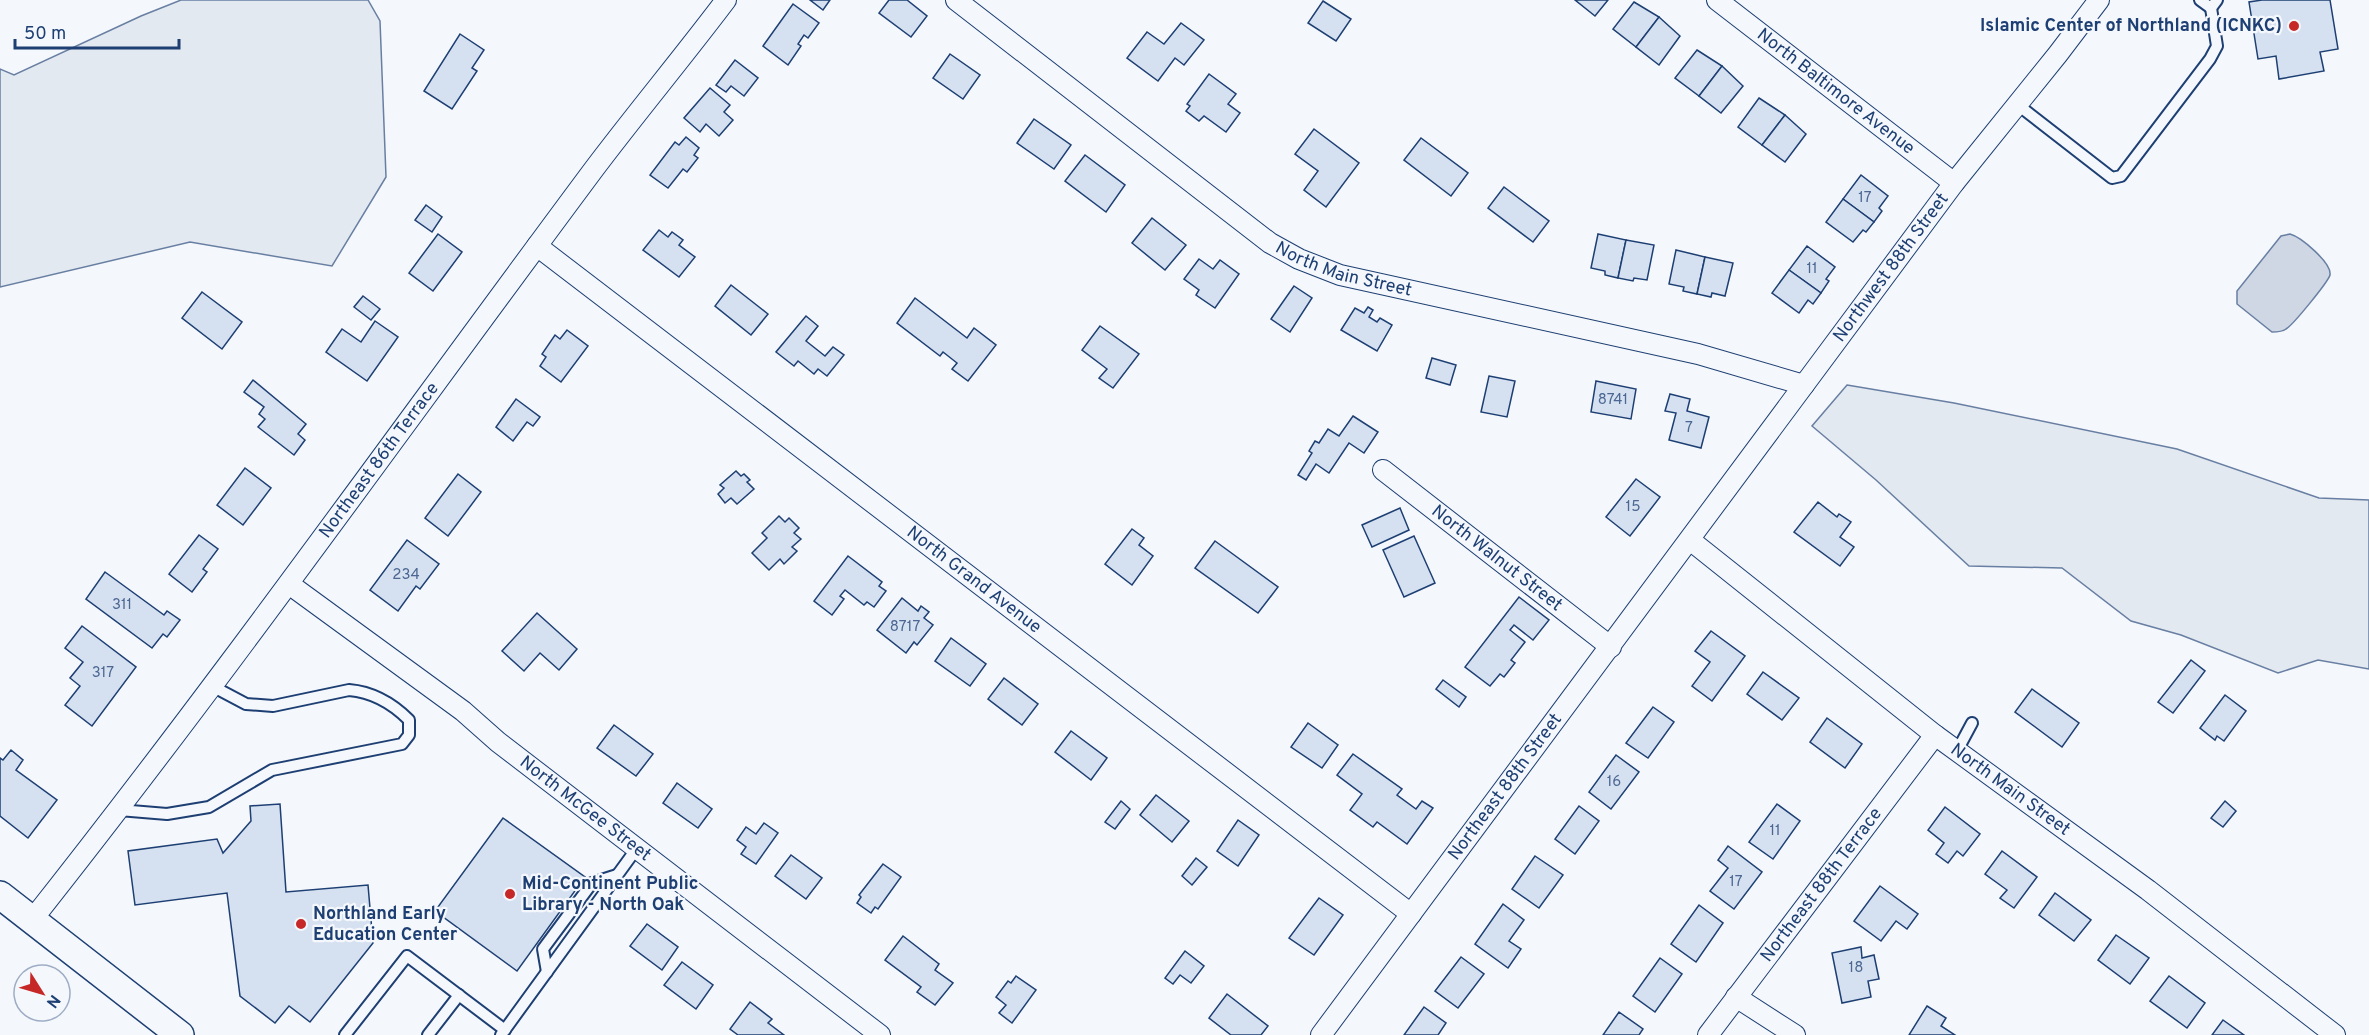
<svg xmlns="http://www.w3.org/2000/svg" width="2369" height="1035" font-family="Overpass,sans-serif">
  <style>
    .green { fill: #e3e9f0; stroke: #687fa3; stroke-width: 1.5 }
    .water { fill: #cfd7e4; stroke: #687fa3; stroke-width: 1.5 }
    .building { fill: #d5e0f0; stroke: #1d3f73; stroke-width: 1.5 }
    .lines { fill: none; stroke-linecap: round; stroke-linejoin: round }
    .lane-casing { stroke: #1d3f73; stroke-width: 14 }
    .street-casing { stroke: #1d3f73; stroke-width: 22 }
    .secondary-casing { stroke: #1d3f73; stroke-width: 30 }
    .lane { stroke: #f4f7fb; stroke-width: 10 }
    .street { stroke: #f4f7fb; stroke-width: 20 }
    .secondary { stroke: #f4f7fb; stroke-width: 27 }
    .poi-dot { fill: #c62828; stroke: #f4f7fb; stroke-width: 2 }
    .labels { text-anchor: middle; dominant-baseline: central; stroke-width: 4.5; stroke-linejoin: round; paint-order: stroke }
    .number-label { font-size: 15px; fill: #4b6792 }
    .poi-label { font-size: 18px; font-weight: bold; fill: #1d3f73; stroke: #f4f7fb; text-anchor: start }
    .street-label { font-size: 18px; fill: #1d3f73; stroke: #f4f7fb }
  </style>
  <rect width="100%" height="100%" fill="#f4f7fb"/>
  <g class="green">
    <polygon points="181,0 368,0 380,21 386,177 332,266 190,242 0,287 0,69 14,75 141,16"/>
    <polygon points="1847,385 1954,403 2177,449 2319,498 2369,500 2369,669 2318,660 2278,673 2181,635 2131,621 2062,568 1969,566 1876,480 1812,426"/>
  </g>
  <path class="water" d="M2290,234C2301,237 2332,263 2330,275C2328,282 2293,325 2286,329C2282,332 2277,332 2272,332L2237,304V291L2281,236Z"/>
  <g class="building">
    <polygon points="810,0 830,0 823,10"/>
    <polygon points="889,0 907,0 927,16 911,37 879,13"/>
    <polygon points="1575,0 1608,0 1595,16"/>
    <polygon points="2262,0 2330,0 2338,49 2320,52 2324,71 2279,79 2276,56 2258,59 2249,2"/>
    <polygon points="1323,1 1351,19 1336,41 1308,23"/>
    <polygon points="1634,2 1659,17 1636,47 1613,29"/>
    <polygon points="793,4 819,23 808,38 804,35 798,44 801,46 788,65 763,46"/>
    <polygon points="1659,17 1680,36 1659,65 1636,47"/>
    <polygon points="1181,23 1204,40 1184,65 1175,58 1158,81 1127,58 1147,32 1164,44"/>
    <polygon points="460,34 484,50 472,68 477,71 452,109 424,91"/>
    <polygon points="1697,50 1722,66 1699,96 1675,78"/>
    <polygon points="950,54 980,75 963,99 933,78"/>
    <polygon points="735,60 758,78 744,96 731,86 726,92 716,85"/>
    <polygon points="1722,66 1743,86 1721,113 1699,96"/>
    <polygon points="1209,74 1236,94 1228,104 1240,113 1226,132 1204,116 1199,121 1186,111 1190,106 1187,104"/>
    <polygon points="710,88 730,105 724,112 733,120 719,136 706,124 700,132 684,118"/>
    <polygon points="1759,98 1785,115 1762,145 1738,127"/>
    <polygon points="1785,115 1806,134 1785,162 1762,145"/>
    <polygon points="1034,119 1071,145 1054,169 1017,143"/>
    <polygon points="1314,129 1359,163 1326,207 1304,190 1318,171 1295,154"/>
    <polygon points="686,137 699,148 694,155 698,158 687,172 683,169 668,188 650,175 675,142 679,145"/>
    <polygon points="1421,138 1468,173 1451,196 1404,160"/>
    <polygon points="1085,155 1125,185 1106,212 1065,181"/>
    <polygon points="1861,175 1888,196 1879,208 1882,211 1874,222 1843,199"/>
    <polygon points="1504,187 1549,221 1533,242 1488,208"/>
    <polygon points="1843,199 1874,222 1866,232 1863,230 1853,242 1826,222"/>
    <polygon points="426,205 442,217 432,232 415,220"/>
    <polygon points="1152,218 1186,245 1165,270 1132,243"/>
    <polygon points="659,230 668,237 672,232 683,240 679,245 695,257 679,277 643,250"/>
    <polygon points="438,234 462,252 433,291 409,273"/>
    <polygon points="1598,234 1626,240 1618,278 1605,275 1605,271 1591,268"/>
    <polygon points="1626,240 1654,245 1647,280 1634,278 1633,281 1618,278"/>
    <polygon points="1807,246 1835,267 1826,279 1829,281 1821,293 1789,270"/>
    <polygon points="1676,250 1705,257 1697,294 1683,291 1684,287 1669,284"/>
    <polygon points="1705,257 1733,263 1725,296 1712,293 1711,297 1697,294"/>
    <polygon points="1199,259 1213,269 1220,260 1239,274 1215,308 1196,295 1199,290 1184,279"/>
    <polygon points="1789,270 1821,293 1813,304 1808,300 1799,313 1772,293"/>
    <polygon points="731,285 768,314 751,335 715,306"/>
    <polygon points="1294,286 1312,298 1290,332 1271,319"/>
    <polygon points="202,292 242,322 222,349 182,318"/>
    <polygon points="363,296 380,309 371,320 354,307"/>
    <polygon points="915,298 967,338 974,328 996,345 968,381 952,369 957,363 943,352 940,356 897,323"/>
    <polygon points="1368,307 1373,310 1369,317 1377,322 1380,318 1392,325 1377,351 1341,330 1355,308 1364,313"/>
    <polygon points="806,316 818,326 806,341 825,356 833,347 844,355 827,376 818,369 814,374 798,361 794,366 776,352"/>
    <polygon points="375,321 398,337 367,381 326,352 342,329 361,342"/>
    <polygon points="1100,326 1139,354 1113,388 1099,378 1107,369 1082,350"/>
    <polygon points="567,330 588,346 561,382 540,366 546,357 542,354 555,335 560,339"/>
    <polygon points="1432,358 1456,365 1450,385 1426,378"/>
    <polygon points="1489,376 1515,381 1507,417 1481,412"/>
    <polygon points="253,380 306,424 298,434 305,440 294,455 258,427 265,419 259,414 264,407 244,392"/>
    <polygon points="1596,381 1636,389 1631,419 1591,412"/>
    <polygon points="1670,394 1690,399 1687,411 1709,417 1701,448 1669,440 1676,413 1665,411"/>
    <polygon points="516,399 540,417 533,426 527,422 513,441 496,427"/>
    <polygon points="1353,416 1378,432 1364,453 1349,443 1329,473 1316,464 1306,480 1298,475 1312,453 1309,451 1315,441 1319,443 1328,429 1339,436"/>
    <polygon points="245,468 271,488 243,525 217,505"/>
    <polygon points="736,471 741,476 744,474 750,480 747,482 754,489 737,504 731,498 725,503 718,494 724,488 720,485"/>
    <polygon points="458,474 481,492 448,536 425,518"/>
    <polygon points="1636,479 1660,497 1630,536 1606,517"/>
    <polygon points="1818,502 1837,517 1839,514 1851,522 1840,537 1854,547 1840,566 1794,532"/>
    <polygon points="1400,508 1409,530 1372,547 1362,525"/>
    <polygon points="779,516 785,522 789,518 799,528 794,533 801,539 792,547 797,551 784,564 780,559 769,570 752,553 767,538 762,533"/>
    <polygon points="1132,529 1144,538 1139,545 1153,556 1132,585 1105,564"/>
    <polygon points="199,535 218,549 203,569 207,572 192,592 169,574"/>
    <polygon points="1414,536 1435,583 1404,597 1383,550"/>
    <polygon points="407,540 439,564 420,589 416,586 398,611 370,590"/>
    <polygon points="1215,541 1278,587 1258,613 1195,568"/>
    <polygon points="848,556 882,582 879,586 886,591 874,607 867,602 864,605 845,590 840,596 844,599 832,615 814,601"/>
    <polygon points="105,572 164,615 167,611 180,620 167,637 163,634 152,648 86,599"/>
    <polygon points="1519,597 1549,620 1533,640 1514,625 1510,630 1525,642 1511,660 1515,663 1504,677 1500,674 1490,686 1465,667"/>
    <polygon points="902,598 918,611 921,606 929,612 924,618 933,625 917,645 914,642 906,653 877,630"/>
    <polygon points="537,613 577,649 559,670 540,653 524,671 502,651"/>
    <polygon points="82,626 136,667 92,726 65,705 80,686 70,678 83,662 65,648"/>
    <polygon points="1711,631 1745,656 1712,701 1692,686 1710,662 1695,651"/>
    <polygon points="951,638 986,664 970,686 935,661"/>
    <polygon points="2191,660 2205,671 2173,713 2158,702"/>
    <polygon points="1763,672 1799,698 1782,720 1747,694"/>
    <polygon points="1004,678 1038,704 1022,725 988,699"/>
    <polygon points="1443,680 1466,697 1459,707 1436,689"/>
    <polygon points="2032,689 2079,723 2062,747 2015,712"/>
    <polygon points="2225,695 2246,711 2224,741 2217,736 2215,740 2200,728"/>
    <polygon points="1653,707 1674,722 1648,758 1626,743"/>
    <polygon points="1827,718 1862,744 1845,768 1810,742"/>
    <polygon points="1308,723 1338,745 1322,768 1291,747"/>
    <polygon points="614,725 653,754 636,776 597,748"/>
    <polygon points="1071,731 1107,758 1091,780 1055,752"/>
    <polygon points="11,750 23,760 16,770 57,800 28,838 0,816 0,758 3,760"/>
    <polygon points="1353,754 1402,789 1397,795 1416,809 1422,801 1433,808 1407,844 1377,822 1373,827 1350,810 1362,794 1337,775"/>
    <polygon points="1616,755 1639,772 1611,809 1589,792"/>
    <polygon points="677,783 712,809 698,828 663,803"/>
    <polygon points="1156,795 1189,821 1172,842 1140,815"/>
    <polygon points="1121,801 1130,809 1115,829 1105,822"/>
    <polygon points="2225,801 2236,811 2223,827 2211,818"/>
    <polygon points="280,804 286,892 368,885 373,943 310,1022 289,1006 275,1023 240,996 227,893 135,905 128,851 217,839 223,853 251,821 250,806"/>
    <polygon points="1777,804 1800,821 1773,859 1749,842"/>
    <polygon points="1579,806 1599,821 1575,854 1555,839"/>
    <polygon points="1945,807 1980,834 1963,856 1957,851 1948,863 1936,854 1944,843 1928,830"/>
    <polygon points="503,818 585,877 517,971 435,911"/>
    <polygon points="1238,820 1259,835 1238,866 1217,851"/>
    <polygon points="764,823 778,833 756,864 741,854 746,847 737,840 746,827 756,834"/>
    <polygon points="1728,846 1762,872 1734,909 1710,891 1728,868 1718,860"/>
    <polygon points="2002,851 2037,877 2014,908 2000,898 2007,890 1985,874"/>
    <polygon points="791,855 822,878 806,899 775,876"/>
    <polygon points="1535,856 1563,875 1539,908 1512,889"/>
    <polygon points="1196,858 1207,867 1192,885 1182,876"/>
    <polygon points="883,864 901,877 878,909 875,907 871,913 857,903 861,897 859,895"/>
    <polygon points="1880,886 1918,914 1907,929 1896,921 1881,941 1854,921"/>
    <polygon points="2055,893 2091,920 2074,941 2039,915"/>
    <polygon points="1319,898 1343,915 1314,955 1289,938"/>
    <polygon points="1503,904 1524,920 1509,941 1521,949 1508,968 1475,944"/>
    <polygon points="1699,905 1723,923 1696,962 1671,944"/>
    <polygon points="647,924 678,947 662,970 630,946"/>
    <polygon points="2116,935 2149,958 2130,984 2098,960"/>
    <polygon points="903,936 939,964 935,970 953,983 935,1005 917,992 921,987 885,960"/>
    <polygon points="1861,947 1862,958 1874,955 1879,979 1868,981 1871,997 1842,1003 1832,953"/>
    <polygon points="1185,951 1204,966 1191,983 1180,975 1173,984 1165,978"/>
    <polygon points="1461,957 1484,974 1458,1008 1435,991"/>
    <polygon points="1660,958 1682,974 1655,1012 1633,996"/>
    <polygon points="682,962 713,985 696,1009 664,985"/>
    <polygon points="1016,976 1036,990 1012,1023 999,1013 1006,1005 996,997 1008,981 1011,983"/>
    <polygon points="2169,976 2205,1003 2187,1028 2150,1001"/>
    <polygon points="1227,994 1268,1026 1261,1035 1231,1035 1209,1018"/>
    <polygon points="750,1002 772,1019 768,1023 784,1035 738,1035 730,1029"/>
    <polygon points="1927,1006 1946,1018 1941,1026 1955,1035 1909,1035"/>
    <polygon points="1424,1007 1446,1023 1438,1035 1404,1035"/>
    <polygon points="1619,1012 1643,1029 1639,1035 1603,1035"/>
    <polygon points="2223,1020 2244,1035 2212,1035"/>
  </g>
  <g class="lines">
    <g class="lane-casing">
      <g id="lane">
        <polyline points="2200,0 2211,8 2217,0"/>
        <polyline points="2018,105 2112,178 2121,176 2210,59 2217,46 2211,8"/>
        <polyline points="1957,751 1972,723"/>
        <path d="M119,810L167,814L209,807L272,770L402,744L409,735V720C393,704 373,692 349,690L273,706L246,704L212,686"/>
        <polyline points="547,972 543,949 592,883 617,875"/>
        <polyline points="345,1035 407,956 505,1030"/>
        <polyline points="428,1035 459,995"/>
        <polyline points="501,1035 637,848"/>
      </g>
    </g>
    <g class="street-casing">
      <g id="street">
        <path id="s1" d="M956,0L1270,243L1299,259L1340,275L1698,354L1804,385"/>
        <path id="s2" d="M1717,0L1954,183"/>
        <path id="s3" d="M537,246L1411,914"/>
        <path id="s4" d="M1383,470L1611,647"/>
        <path id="s5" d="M1690,540L1935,735L2148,890L2335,1035"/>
        <path id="s6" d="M289,584L463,711L498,742L880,1035"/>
        <path id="s7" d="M32,920C226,675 407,420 594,169C637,112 683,57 726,0"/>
        <polyline points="1736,997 1795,1035"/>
        <path id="s8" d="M1321,1035L1954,183L2058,54L2099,0"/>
        <path id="s9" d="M1708,1035L1935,735"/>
      </g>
    </g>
    <g class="secondary-casing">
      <polyline id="secondary" points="0,895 180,1035"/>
    </g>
    <use href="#lane" class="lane"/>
    <use href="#street" class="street"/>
    <use href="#secondary" class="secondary"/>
  </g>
  <g class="poi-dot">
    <circle cx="2294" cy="26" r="6"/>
    <circle cx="510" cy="894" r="6"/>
    <circle cx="301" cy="924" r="6"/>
  </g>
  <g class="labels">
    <g class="number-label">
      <text x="1865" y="198">17</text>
      <text x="1812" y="269">11</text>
      <text x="1613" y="400">8741</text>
      <text x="1689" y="428">7</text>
      <text x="1633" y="507">15</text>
      <text x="406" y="575">234</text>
      <text x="122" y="605">311</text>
      <text x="905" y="627">8717</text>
      <text x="103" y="673">317</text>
      <text x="1614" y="782">16</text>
      <text x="1775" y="831">11</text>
      <text x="1736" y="882">17</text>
      <text x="1856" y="968">18</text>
    </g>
    <g class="poi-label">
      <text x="2282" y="26" text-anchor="end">Islamic Center of Northland (ICNKC)</text>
      <text x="522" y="884">Mid-Continent Public<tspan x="522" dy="21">Library - North Oak</tspan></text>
      <text x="313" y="914">Northland Early<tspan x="313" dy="21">Education Center</tspan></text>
    </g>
    <g class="street-label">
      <text stroke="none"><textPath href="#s2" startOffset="150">North Baltimore Avenue</textPath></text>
      <text stroke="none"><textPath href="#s1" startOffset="476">North Main Street</textPath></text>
      <text stroke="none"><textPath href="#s8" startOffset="956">Northwest 88th Street</textPath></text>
      <text stroke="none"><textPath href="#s7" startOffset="576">Northeast 86th Terrace</textPath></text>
      <text stroke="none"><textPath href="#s4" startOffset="144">North Walnut Street</textPath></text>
      <text stroke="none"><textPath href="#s3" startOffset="550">North Grand Avenue</textPath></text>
      <text stroke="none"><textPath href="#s8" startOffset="309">Northeast 88th Street</textPath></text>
      <text stroke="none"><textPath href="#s5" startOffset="406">North Main Street</textPath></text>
      <text stroke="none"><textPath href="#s6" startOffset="372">North McGee Street</textPath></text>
      <text stroke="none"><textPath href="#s9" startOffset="188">Northeast 88th Terrace</textPath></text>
    </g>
  </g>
  <g transform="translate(42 993) rotate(127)"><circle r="28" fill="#f4f7fb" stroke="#9eadc5" stroke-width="1.5"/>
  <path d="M0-4.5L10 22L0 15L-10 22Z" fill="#c62828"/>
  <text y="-9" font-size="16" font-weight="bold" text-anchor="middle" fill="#1d3f73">N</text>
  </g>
  <path d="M15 39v9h164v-9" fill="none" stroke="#1d3f73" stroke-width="3"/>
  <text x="24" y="39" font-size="18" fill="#1d3f73" stroke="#f4f7fb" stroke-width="4.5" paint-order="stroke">50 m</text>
</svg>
